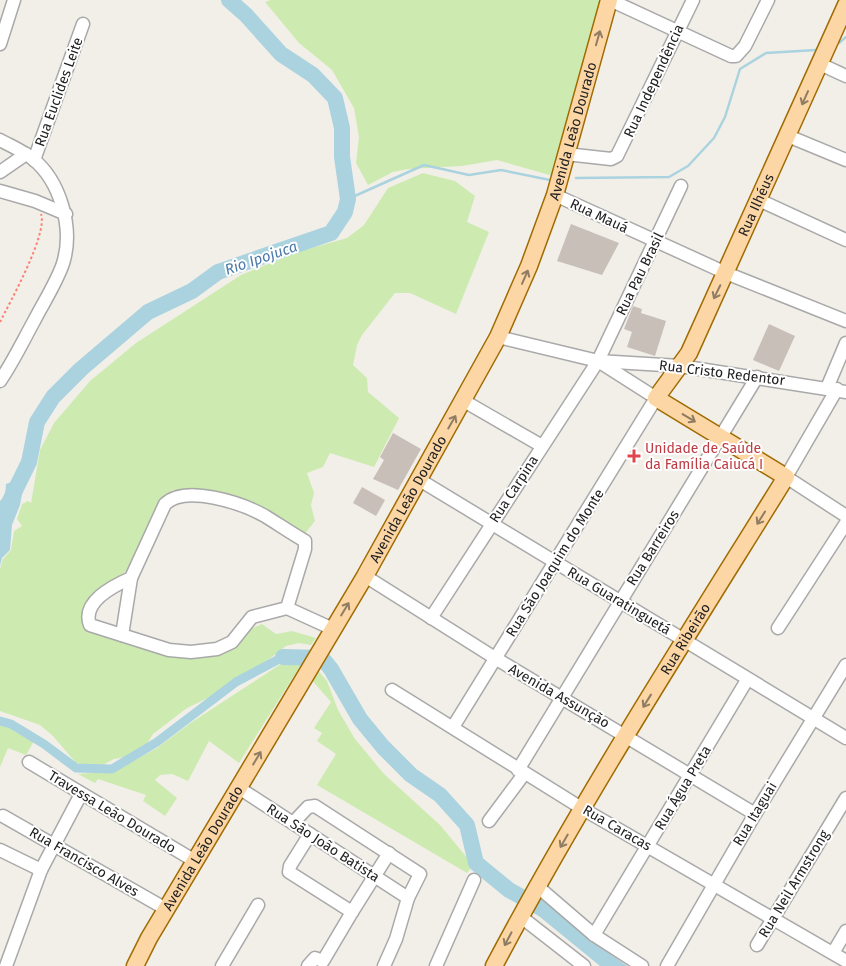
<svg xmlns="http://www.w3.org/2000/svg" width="846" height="966" font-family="'Fira Sans',sans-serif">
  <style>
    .grass { fill: #cdebb0 }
    .water { fill: #aad3df }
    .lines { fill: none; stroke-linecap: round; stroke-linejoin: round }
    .stream { stroke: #aad3df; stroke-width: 2.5 }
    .canal { stroke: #aad3df; stroke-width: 9 }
    .river { stroke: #aad3df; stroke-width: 16 }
    .building { fill: #c7bfb8 }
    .minor-casing { stroke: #a9a9a9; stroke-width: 15 }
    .major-casing { stroke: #a06b00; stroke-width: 19 }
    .path { stroke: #fa8072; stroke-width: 2; stroke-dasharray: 2.5 2.5; stroke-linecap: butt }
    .minor { stroke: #fff; stroke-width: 12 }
    .major { stroke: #fcd6a4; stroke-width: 16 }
    .oneway { stroke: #8f7c63 }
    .health-dot { fill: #e0444e; stroke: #fff; stroke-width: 2 }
    .labels { text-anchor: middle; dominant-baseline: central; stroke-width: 4; stroke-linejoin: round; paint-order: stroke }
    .street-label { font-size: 14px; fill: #222; stroke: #fff }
    .health-label { font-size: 14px; fill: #be3a42; stroke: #fff; text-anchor: start }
    .water-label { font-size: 15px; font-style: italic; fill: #4a7aab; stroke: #fff }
  </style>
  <rect width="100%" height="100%" fill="#f2efe9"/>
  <g class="grass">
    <polygon points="271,0 600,0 604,2 553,176 497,160 462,166 408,169 393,172 368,185 356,163 359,137 354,108 332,70 299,43 265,2"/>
    <polygon points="423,173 455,181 475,196 467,222 489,232 456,314 410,293 395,293 362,335 357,345 353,365 367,378 368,392 399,418 374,467 330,453 323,467 307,473 314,493 311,505 315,521 303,536 208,491 172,490 163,500 130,568 91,599 83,612 83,616 191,656 262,624 276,634 292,631 316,638 311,645 299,643 286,646 255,670 240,677 208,698 187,708 153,734 147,744 125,757 114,759 101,766 88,766 76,763 53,736 40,725 0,711 0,569 3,559 11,550 14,531 22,526 17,519 22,504 28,501 31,503 40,450 54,423 90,381 136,343 241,275 298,252 347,238 364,225 388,188"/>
    <polygon points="284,662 302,663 239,763 209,741 188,781 172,774 160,775 155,780 177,798 165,816 143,801 146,795 98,779 95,783 78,774 115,771 157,748 192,722"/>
    <polygon points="315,667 327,681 338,710 355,739 384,774 440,825 473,865 467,873 317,785 336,754 317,741 322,733 314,728 331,702 310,678"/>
    <polygon points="0,724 10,727 34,741 26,755 8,748 0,767"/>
  </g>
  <g class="water">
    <polygon points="14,481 28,481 23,489 20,505 12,525 10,550 2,558 0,566 0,501 5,496 6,484"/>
    <polygon points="537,895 585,936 627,966 600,966 529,908"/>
  </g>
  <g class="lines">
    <g class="stream">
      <polyline points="839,43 846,37"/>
      <polyline points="576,178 669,177 688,166 714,138 725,117 740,69 766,53 816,50"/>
      <polyline points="348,199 424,165 469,175 501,170 550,180"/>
    </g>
    <polyline class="canal" points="0,721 11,724 44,744 76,768 112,769 157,742 236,682 283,657"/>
    <g class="river">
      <polyline points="0,521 29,462 37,422 53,397 81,369 148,312 192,291 218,272 331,233 345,212 348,199 342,157 342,128 335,98 313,75 281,54 246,15 229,0"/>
      <polyline points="283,657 322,658 331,669 360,719 383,747 411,775 440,795 467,825 476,863 509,890 541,908"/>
    </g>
  </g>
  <g class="building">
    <polygon points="571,224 619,243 602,275 557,261"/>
    <polygon points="633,306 642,309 641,313 666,321 655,356 627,347 632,332 624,329"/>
    <polygon points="769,324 795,336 779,371 753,360"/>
    <polygon points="393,433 421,449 398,490 373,479 384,460 380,457"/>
    <polygon points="362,487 385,500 376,516 353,503"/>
  </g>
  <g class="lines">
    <g class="minor-casing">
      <g id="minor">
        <polyline points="610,0 731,56 736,56 745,46 768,0"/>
        <polyline points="0,44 14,0"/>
        <polyline points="820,64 846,76"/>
        <polyline points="788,136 846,160"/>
        <path d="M0,140C11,146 23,151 33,159C60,181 73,226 64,260C60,277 42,305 34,321C23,341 13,362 0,381"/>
        <polyline points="566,154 611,159 617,156 693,0"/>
        <polyline points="34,160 83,24"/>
        <polyline points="0,172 26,154"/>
        <polyline points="0,191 35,201 66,214"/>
        <polyline points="555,195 726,273 846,321"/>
        <polyline points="759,200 846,240"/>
        <polyline points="498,337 598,361 680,366 846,392"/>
        <polyline points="827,388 846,343"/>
        <polyline points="837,389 786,477 846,516"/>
        <polyline points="464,401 542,446"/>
        <polyline points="418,479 846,738"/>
        <polyline points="365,576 495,658 755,814"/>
        <path d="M287,608L305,549V541C291,533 278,524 265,516C242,503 185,484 165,504L131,578C113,586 81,602 90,625L169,650L191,652L217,649L232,642L252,617L287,608L333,629"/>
        <polyline points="431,618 598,361 681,186"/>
        <polyline points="778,628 846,523"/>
        <polyline points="122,635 131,578"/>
        <polyline points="392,690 583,809 846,961"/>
        <polyline points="453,727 656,398 598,361"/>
        <polyline points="29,762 195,861"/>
        <polyline points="518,770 757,377"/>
        <polyline points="239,788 408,898"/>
        <polyline points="3,816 166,909"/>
        <polyline points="489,821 524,774"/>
        <polyline points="293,823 308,807 315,806 420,874 408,898 396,939 384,966"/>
        <polyline points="0,850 41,870"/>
        <polyline points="537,886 594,935 642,966"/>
        <polyline points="352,912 389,853"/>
        <polyline points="520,916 584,966"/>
        <polyline points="594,935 747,680"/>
        <polyline points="757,945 846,798"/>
        <polyline points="833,953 846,931"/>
        <polyline points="6,966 41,870 81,794"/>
        <polyline points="222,966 258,905"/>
        <polyline points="308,966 315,958 323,961 352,912 289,872 290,866 310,834"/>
        <polyline points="436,966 474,880"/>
        <polyline points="667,966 755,814 846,665"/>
      </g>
    </g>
    <g class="major-casing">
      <g id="major">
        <path id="s1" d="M135,966L149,938L365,576L498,337L529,266L555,195L609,0"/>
        <path id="s2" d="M494,966C583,798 686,638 786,477L656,398L689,353L846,5"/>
      </g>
    </g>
    <path class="path" d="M0,322C10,302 48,234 41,214"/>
    <use href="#minor" class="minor"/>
    <use href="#major" class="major"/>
  </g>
  <defs><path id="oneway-shaft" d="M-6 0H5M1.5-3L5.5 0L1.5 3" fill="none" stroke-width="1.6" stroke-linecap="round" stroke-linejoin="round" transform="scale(1.25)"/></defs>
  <g class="oneway">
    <use href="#oneway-shaft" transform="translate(598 38) rotate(-74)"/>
    <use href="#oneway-shaft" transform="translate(805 98) rotate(114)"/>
    <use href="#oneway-shaft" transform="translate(525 277) rotate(-66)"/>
    <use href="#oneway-shaft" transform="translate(717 292) rotate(116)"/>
    <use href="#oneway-shaft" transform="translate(689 418) rotate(31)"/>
    <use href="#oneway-shaft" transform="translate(452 422) rotate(-60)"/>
    <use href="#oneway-shaft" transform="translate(761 518) rotate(122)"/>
    <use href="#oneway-shaft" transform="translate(345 609) rotate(-59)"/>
    <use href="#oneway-shaft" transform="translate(647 701) rotate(122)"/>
    <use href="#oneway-shaft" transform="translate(257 758) rotate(-59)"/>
    <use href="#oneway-shaft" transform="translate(564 841) rotate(120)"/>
    <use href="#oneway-shaft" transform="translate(508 939) rotate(118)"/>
  </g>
  <path class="health-dot" d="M631.5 448.5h5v5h5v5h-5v5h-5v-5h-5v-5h5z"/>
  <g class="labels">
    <g class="street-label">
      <text transform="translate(654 81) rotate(-65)">Rua Independência</text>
      <text transform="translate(59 92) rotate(-70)">Rua Euclides Leite</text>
      <text stroke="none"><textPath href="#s1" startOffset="946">Avenida Leão Dourado</textPath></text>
      <text stroke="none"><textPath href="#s2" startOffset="940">Rua Ilhéus</textPath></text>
      <text transform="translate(599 216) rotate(25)">Rua Mauá</text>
      <text transform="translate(640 274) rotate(-64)">Rua Pau Brasil</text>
      <text transform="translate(722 373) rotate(7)">Rua Cristo Redentor</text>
      <text transform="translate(514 489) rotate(-57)">Rua Carpina</text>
      <text stroke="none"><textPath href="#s1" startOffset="541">Avenida Leão Dourado</textPath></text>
      <text transform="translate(653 548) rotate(-58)">Rua Barreiros</text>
      <text transform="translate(555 563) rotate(-58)">Rua São Joaquim do Monte</text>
      <text transform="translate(619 601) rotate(31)">Rua Guaratinguetá</text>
      <text stroke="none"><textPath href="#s2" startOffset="379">Rua Ribeirão</textPath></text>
      <text transform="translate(559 696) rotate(30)">Avenida Assunção</text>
      <text transform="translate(683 788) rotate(-59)">Rua Água Preta</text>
      <text transform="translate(112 812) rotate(31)">Travessa Leão Dourado</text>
      <text transform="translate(755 814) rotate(-59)">Rua Itaguai</text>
      <text transform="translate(617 828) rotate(30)">Rua Caracas</text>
      <text transform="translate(323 843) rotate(33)">Rua São João Batista</text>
      <text stroke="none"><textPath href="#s1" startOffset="136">Avenida Leão Dourado</textPath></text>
      <text transform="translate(84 862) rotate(30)">Rua Francisco Alves</text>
      <text transform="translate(794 884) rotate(-59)">Rua Neil Armstrong</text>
    </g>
    <g class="health-label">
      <text x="645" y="448">Unidade de Saúde<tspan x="645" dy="16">da Família Caiucá I</tspan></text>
    </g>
    <g class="water-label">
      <text transform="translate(261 258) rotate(-19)">Rio Ipojuca</text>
    </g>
  </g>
</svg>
